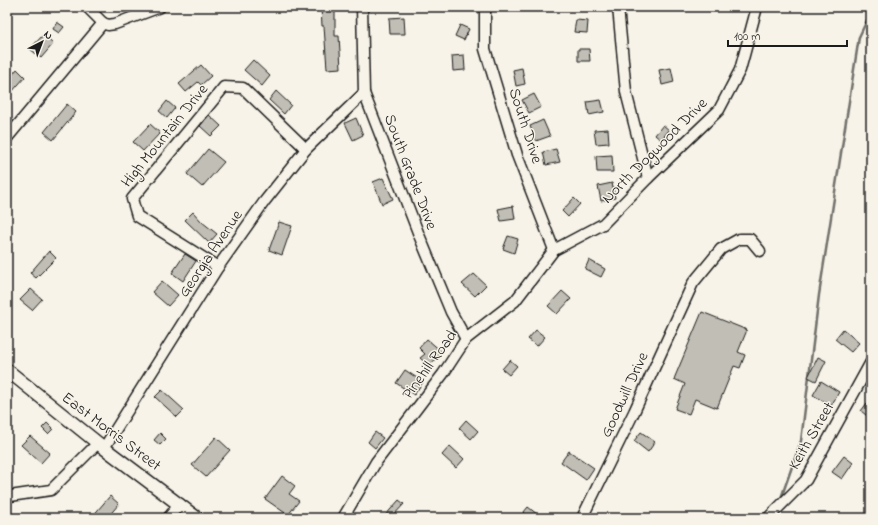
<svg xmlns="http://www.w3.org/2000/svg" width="878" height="525" font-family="'Indie Flower',sans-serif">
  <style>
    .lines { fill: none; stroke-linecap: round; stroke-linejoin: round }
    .stream { stroke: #72716c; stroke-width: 2.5 }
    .building { fill: #c0beb5; stroke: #1c1c1c }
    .minor-casing { stroke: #1c1c1c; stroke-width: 13 }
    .major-casing { stroke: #1c1c1c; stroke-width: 15 }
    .minor { stroke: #f7f3e8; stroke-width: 10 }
    .major { stroke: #f7f3e8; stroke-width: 12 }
    .labels { text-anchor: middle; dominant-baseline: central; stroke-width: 3; stroke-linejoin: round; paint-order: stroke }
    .street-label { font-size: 16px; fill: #1c1c1c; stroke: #f7f3e8 }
  </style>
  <rect width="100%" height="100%" fill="#f7f3e8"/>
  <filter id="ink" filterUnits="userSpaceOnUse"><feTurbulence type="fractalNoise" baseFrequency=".025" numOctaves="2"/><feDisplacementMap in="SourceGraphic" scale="8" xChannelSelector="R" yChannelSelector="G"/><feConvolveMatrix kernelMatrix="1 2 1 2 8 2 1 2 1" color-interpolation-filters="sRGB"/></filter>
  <g filter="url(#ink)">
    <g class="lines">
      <polyline class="stream" points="780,501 801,441 819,295 859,37 871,12"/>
    </g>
    <g class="building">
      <polygon points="321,7 335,7 335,36 339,36 341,68 327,69 324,26 322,26"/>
      <polygon points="404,17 405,34 390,34 389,18"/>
      <polygon points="576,20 588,21 587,33 574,32"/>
      <polygon points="57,22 64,27 59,33 53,29"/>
      <polygon points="460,25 469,29 464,40 455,36"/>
      <polygon points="43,35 53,44 41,58 30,49"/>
      <polygon points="578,49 589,49 590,61 578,61"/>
      <polygon points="464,55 465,70 453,71 452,56"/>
      <polygon points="253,60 270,76 262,86 244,70"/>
      <polygon points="201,65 211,76 201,85 198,82 186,92 179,84"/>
      <polygon points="522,68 525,84 516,86 513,70"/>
      <polygon points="671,68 674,82 662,85 659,70"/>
      <polygon points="17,69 25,77 11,93 7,89 7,81"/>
      <polygon points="276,91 291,105 284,114 269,100"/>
      <polygon points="534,94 541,107 529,113 522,100"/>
      <polygon points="601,100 604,112 589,115 587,102"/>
      <polygon points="167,101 175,108 167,118 159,111"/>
      <polygon points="67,104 76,112 53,140 44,132"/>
      <polygon points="209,115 221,126 211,136 200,126"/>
      <polygon points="356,118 363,135 353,140 345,123"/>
      <polygon points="543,120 550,136 536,141 530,126"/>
      <polygon points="150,124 160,133 143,151 133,142"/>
      <polygon points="663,125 669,130 661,140 655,135"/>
      <polygon points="608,129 609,143 596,144 594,130"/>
      <polygon points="208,149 224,162 202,187 187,174"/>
      <polygon points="556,149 560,162 546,165 543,152"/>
      <polygon points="612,155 613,172 597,172 596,156"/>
      <polygon points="383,178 393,199 382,204 373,182"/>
      <polygon points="612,183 615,198 601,201 598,186"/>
      <polygon points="574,198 580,204 568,217 562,211"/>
      <polygon points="513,206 515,219 501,221 498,209"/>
      <polygon points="193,212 202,222 217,234 209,243 185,220"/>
      <polygon points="279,222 292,226 282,255 269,250"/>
      <polygon points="508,236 518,239 514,253 503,249"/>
      <polygon points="49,251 56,258 36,278 30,273"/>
      <polygon points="185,254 196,261 183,281 172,273"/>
      <polygon points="589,260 605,269 601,277 585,269"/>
      <polygon points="474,274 486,285 475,296 462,284"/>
      <polygon points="162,281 178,295 168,306 152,292"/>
      <polygon points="31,289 42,299 32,310 20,300"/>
      <polygon points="562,291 571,299 557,314 548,306"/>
      <polygon points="702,312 747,330 738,352 745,355 740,368 734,366 717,408 695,399 689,414 675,409 685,384 674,379"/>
      <polygon points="843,329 859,343 851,352 835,339"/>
      <polygon points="536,330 545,337 537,346 528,339"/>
      <polygon points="427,339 442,352 429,366 420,358 425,354 419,348"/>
      <polygon points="818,357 826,361 816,381 808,377"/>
      <polygon points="510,360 517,366 509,375 502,369"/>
      <polygon points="405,370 423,382 414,395 396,383"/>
      <polygon points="821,381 839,392 831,406 813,395"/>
      <polygon points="162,390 184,410 177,417 155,397"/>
      <polygon points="867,403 871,406 871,419 861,411"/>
      <polygon points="466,420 478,431 471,439 459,428"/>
      <polygon points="47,423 53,429 48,434 42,428"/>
      <polygon points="375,432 383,438 375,448 368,442"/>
      <polygon points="641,432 655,442 648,452 634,441"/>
      <polygon points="160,433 166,439 160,445 154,440"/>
      <polygon points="30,436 50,453 41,463 21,445"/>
      <polygon points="216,437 230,450 206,477 192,465"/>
      <polygon points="450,446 464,459 456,468 442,455"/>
      <polygon points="569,451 594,468 586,480 561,462"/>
      <polygon points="844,456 853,463 842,479 832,472"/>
      <polygon points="282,476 295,486 289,494 299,501 288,515 265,499"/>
      <polygon points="110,496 119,504 107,518 91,518"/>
      <polygon points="399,500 404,504 391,518 383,518"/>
      <polygon points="528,507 542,518 519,518"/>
    </g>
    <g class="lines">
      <g class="minor-casing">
        <g id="minor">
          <polyline points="87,7 103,23"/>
          <polyline points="362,7 364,93 419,235 451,312 466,339"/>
          <polyline points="485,7 485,49 517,155 554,250"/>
          <polyline points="618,7 626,92 648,178"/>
          <polyline points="7,138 103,23 108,25 115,24 160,7"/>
          <polyline points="218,267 137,216 132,199 224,87 243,88 306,149"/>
          <polyline points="104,448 218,267 264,202 306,149 364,93"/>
          <polyline points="10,496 51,490 98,443"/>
          <polyline points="168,518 180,504"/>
          <polyline points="343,518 376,462 443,374 466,339 515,301 554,250 603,224 648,178 719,110 740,70 757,7"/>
          <polyline points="582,518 634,412 693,283 721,249 739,239 750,239 760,251"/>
          <polyline points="768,518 806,480 871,362"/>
        </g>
      </g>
      <g class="major-casing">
        <polyline id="major" points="7,370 104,448 197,518"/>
      </g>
      <use href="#minor" class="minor"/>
      <use href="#major" class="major"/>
    </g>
  </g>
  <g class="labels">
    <g class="street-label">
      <text transform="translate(525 126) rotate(72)">South Drive</text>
      <text transform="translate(165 136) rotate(-51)">High Mountain Drive</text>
      <text transform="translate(655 151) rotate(-45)">North Dogwood Drive</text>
      <text transform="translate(410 172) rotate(69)">South Grade Drive</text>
      <text transform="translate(211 254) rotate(-56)">Georgia Avenue</text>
      <text transform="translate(430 365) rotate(-54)">Pinehill Road</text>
      <text transform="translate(625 395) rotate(-65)">Goodwill Drive</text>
      <text transform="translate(111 432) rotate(37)">East Morris Street</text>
      <text transform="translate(812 436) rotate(-60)">Keith Street</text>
    </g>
  </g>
  <rect width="878" height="525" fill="none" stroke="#f7f3e8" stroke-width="24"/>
  <rect x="12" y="12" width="854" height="501" fill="none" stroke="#1c1c1c" stroke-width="1.5" filter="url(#ink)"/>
  <g transform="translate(42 42) rotate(42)" stroke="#f7f3e8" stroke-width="3" paint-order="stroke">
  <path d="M0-3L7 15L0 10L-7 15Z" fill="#1c1c1c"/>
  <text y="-6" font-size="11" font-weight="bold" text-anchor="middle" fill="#1c1c1c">N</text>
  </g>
  <path d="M728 40v6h119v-6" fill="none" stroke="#1c1c1c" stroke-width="2"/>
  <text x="734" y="40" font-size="12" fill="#1c1c1c" stroke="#f7f3e8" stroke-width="3" paint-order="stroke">100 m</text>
</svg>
